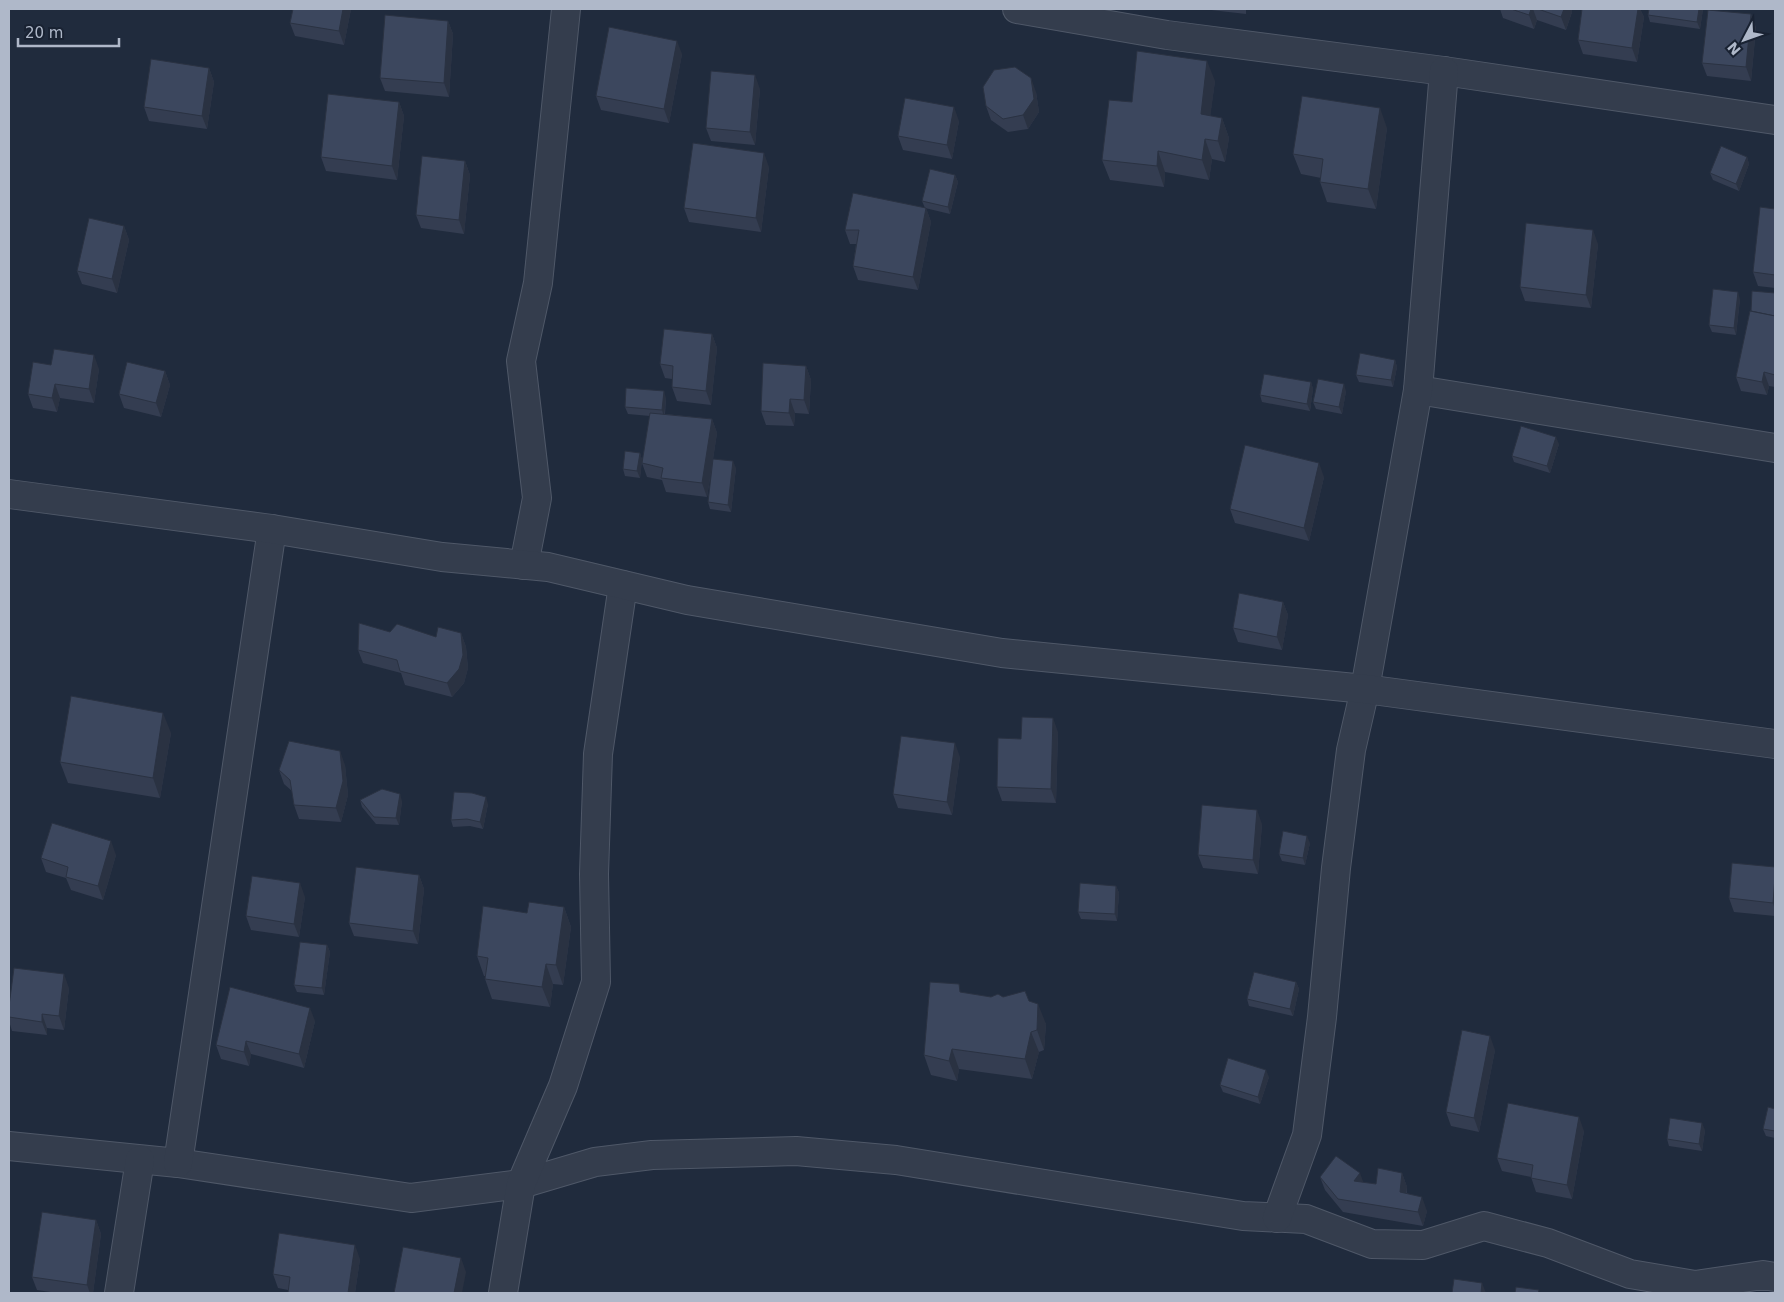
<svg xmlns="http://www.w3.org/2000/svg" width="1784" height="1302" font-family="'DejaVu Sans',sans-serif">
  <style>
    .lines { fill: none; stroke-linecap: round; stroke-linejoin: round }
    .minor-casing { stroke: #4f5868; stroke-width: 30 }
    .tertiary-casing { stroke: #4f5868; stroke-width: 30 }
    .minor { stroke: #343d4d; stroke-width: 28 }
    .tertiary { stroke: #343d4d; stroke-width: 28 }
    .wall { fill: #343d51 }
    .shaded-wall { fill: #2a3242 }
    .building { fill: #3c475e; stroke: #2a3242 }
  </style>
  <rect width="100%" height="100%" fill="#202b3d"/>
  <g class="lines">
    <g class="minor-casing">
      <g id="minor">
        <polyline points="1017,9 1167,35 1444,71 1775,120"/>
        <polyline points="1418,390 1775,448"/>
        <polyline points="524,565 537,498 521,361 538,283 566,9"/>
        <polyline points="9,1146 178,1163 411,1198 521,1184 595,1162 652,1155 796,1151 896,1160 1243,1216 1306,1219 1372,1244 1423,1245 1484,1226 1548,1243 1630,1274 1695,1285 1763,1275 1775,1277"/>
        <polyline points="178,1163 272,529"/>
        <polyline points="1277,1218 1307,1135 1322,1017 1336,868 1351,750 1365,689 1418,390 1444,71"/>
        <polyline points="119,1293 140,1160"/>
        <polyline points="503,1293 521,1184 563,1086 596,982 594,874 598,754 623,585"/>
      </g>
    </g>
    <g class="tertiary-casing">
      <polyline id="tertiary" points="9,494 272,529 442,557 548,567 687,600 1002,653 1365,689 1775,744"/>
    </g>
    <use href="#minor" class="minor"/>
    <use href="#tertiary" class="tertiary"/>
  </g>
  <g class="wall">
    <polygon points="293,9 351,9 344,45 295,36 290,23"/>
    <polygon points="1210,9 1246,9 1246,14 1211,10"/>
    <polygon points="1500,9 1571,9 1572,12 1566,30 1537,20 1534,29 1503,18"/>
    <polygon points="1582,9 1640,9 1644,17 1637,62 1583,54 1578,40"/>
    <polygon points="1649,9 1703,9 1700,29 1650,22 1648,15"/>
    <polygon points="1751,14 1756,28 1751,81 1707,76 1702,63"/>
    <polygon points="448,21 453,34 449,97 385,91 380,78"/>
    <polygon points="682,54 669,123 601,110 596,96"/>
    <polygon points="209,68 214,82 207,129 149,121 144,107"/>
    <polygon points="1215,81 1210,116 1222,118 1229,138 1225,162 1212,159 1209,180 1165,172 1164,187 1110,180 1102,160 1132,102"/>
    <polygon points="760,89 755,145 711,141 706,128"/>
    <polygon points="1036,92 1039,112 1028,129 1008,132 991,120 986,106"/>
    <polygon points="399,102 404,116 397,180 326,171 321,157"/>
    <polygon points="959,121 952,159 903,150 898,136"/>
    <polygon points="1387,128 1376,209 1327,202 1320,182 1321,178 1301,174 1293,154"/>
    <polygon points="1747,157 1749,164 1739,191 1713,180 1710,173"/>
    <polygon points="465,161 470,175 464,234 421,228 416,215"/>
    <polygon points="769,167 761,232 689,222 684,208"/>
    <polygon points="955,175 958,182 950,214 925,208 922,201"/>
    <polygon points="926,208 931,222 918,290 858,280 853,266 856,244 850,244 845,230"/>
    <polygon points="1775,209 1775,288 1758,286 1753,272"/>
    <polygon points="124,226 129,240 117,293 82,284 77,271"/>
    <polygon points="1598,244 1591,308 1525,301 1520,287"/>
    <polygon points="1775,293 1775,387 1769,386 1767,395 1741,391 1736,377 1750,311"/>
    <polygon points="1740,299 1736,335 1712,332 1709,325"/>
    <polygon points="712,334 717,348 711,405 677,401 672,387 672,379 665,378 660,364"/>
    <polygon points="1395,360 1397,367 1393,387 1359,382 1356,375"/>
    <polygon points="51,365 99,369 94,403 60,398 57,412 33,408 28,394"/>
    <polygon points="806,366 811,380 809,414 795,413 794,426 766,425 761,411"/>
    <polygon points="165,371 170,385 161,417 124,408 119,394"/>
    <polygon points="1311,382 1313,389 1310,411 1262,402 1260,395"/>
    <polygon points="1346,391 1342,414 1316,409 1313,402"/>
    <polygon points="666,398 665,414 712,419 717,433 713,459 736,468 731,512 710,509 708,502 712,467 707,497 666,492 662,480 647,477 642,463 650,416 628,414 625,407"/>
    <polygon points="1559,444 1550,473 1514,462 1512,456"/>
    <polygon points="640,453 642,460 640,478 625,476 623,469"/>
    <polygon points="1324,477 1309,541 1235,523 1230,509"/>
    <polygon points="1283,602 1288,615 1282,650 1238,642 1233,628"/>
    <polygon points="390,632 436,637 461,633 466,647 468,668 464,683 452,697 405,685 401,673 363,663 358,650"/>
    <polygon points="1058,732 1056,803 1002,801 997,787 1021,739"/>
    <polygon points="171,733 160,798 68,783 60,762"/>
    <polygon points="960,757 952,815 898,808 893,794"/>
    <polygon points="345,765 348,795 341,822 299,819 294,805 292,791 284,784 279,770"/>
    <polygon points="360,800 402,801 399,825 376,824 362,807"/>
    <polygon points="488,804 483,829 470,826 453,827 451,820"/>
    <polygon points="1262,824 1258,874 1203,868 1198,855"/>
    <polygon points="1310,843 1305,865 1282,861 1279,854"/>
    <polygon points="116,855 103,900 71,890 66,878 46,872 41,858"/>
    <polygon points="1775,867 1775,916 1734,912 1729,898"/>
    <polygon points="419,875 424,889 418,944 354,936 349,923"/>
    <polygon points="1116,886 1119,893 1117,921 1081,919 1078,912"/>
    <polygon points="305,897 299,937 251,930 246,916"/>
    <polygon points="564,907 571,927 563,985 553,984 550,1007 492,999 485,979 485,976 484,976 477,956 527,913"/>
    <polygon points="327,945 330,952 324,995 297,992 294,985"/>
    <polygon points="1296,982 1299,989 1293,1016 1249,1006 1247,999"/>
    <polygon points="69,988 64,1030 47,1028 47,1035 12,1031 9,1021 9,1006"/>
    <polygon points="962,993 991,997 1029,1001 1046,1024 1044,1050 1039,1052 1032,1079 959,1069 957,1081 931,1075 924,1055"/>
    <polygon points="315,1021 304,1068 251,1054 249,1066 221,1059 216,1045"/>
    <polygon points="1495,1050 1479,1132 1451,1126 1446,1112"/>
    <polygon points="1269,1077 1260,1104 1223,1092 1220,1085"/>
    <polygon points="1775,1109 1775,1138 1766,1136 1763,1129"/>
    <polygon points="1705,1130 1702,1151 1669,1146 1667,1139"/>
    <polygon points="1584,1131 1572,1199 1536,1192 1531,1177 1502,1171 1497,1158"/>
    <polygon points="1402,1173 1407,1187 1407,1193 1427,1211 1423,1226 1343,1212 1325,1190 1320,1177 1376,1184"/>
    <polygon points="96,1220 101,1234 93,1293 57,1293 37,1290 32,1277"/>
    <polygon points="360,1259 355,1293 288,1293 288,1290 278,1288 273,1274"/>
  </g>
  <g class="shaded-wall">
    <polygon points="343,9 351,9 344,45 339,31"/>
    <polygon points="1531,9 1533,9 1537,20 1534,29 1529,15"/>
    <polygon points="1564,9 1571,9 1572,12 1566,30 1561,17"/>
    <polygon points="1638,9 1640,9 1644,17 1637,62 1632,48"/>
    <polygon points="1699,9 1703,9 1700,29 1697,22"/>
    <polygon points="1751,14 1756,28 1751,81 1746,67"/>
    <polygon points="448,21 453,34 449,97 444,83"/>
    <polygon points="677,41 682,54 669,123 664,109"/>
    <polygon points="1207,61 1215,81 1208,134 1201,114"/>
    <polygon points="209,68 214,82 207,129 202,116"/>
    <polygon points="755,75 760,89 755,145 750,132"/>
    <polygon points="1031,78 1036,92 1039,112 1028,129 1023,115"/>
    <polygon points="399,102 404,116 397,180 392,166"/>
    <polygon points="954,107 959,121 952,159 947,145"/>
    <polygon points="1380,108 1387,128 1376,209 1368,189"/>
    <polygon points="1222,118 1229,138 1225,162 1218,141"/>
    <polygon points="1205,139 1212,159 1209,180 1202,160"/>
    <polygon points="1158,151 1165,172 1164,187 1157,166"/>
    <polygon points="764,153 769,167 761,232 756,218"/>
    <polygon points="1747,157 1749,164 1739,191 1736,184"/>
    <polygon points="465,161 470,175 464,234 459,220"/>
    <polygon points="955,175 958,182 950,214 948,207"/>
    <polygon points="926,208 931,222 918,290 913,277"/>
    <polygon points="124,226 129,240 117,293 112,279"/>
    <polygon points="1593,230 1598,244 1591,308 1586,295"/>
    <polygon points="1738,292 1740,299 1736,335 1734,328"/>
    <polygon points="712,334 717,348 711,405 706,391"/>
    <polygon points="94,355 99,369 94,403 89,389"/>
    <polygon points="1395,360 1397,367 1393,387 1391,380"/>
    <polygon points="806,366 811,380 809,414 804,400"/>
    <polygon points="165,371 170,385 161,417 156,403"/>
    <polygon points="1764,372 1769,386 1767,395 1762,382"/>
    <polygon points="1311,382 1313,389 1310,411 1307,404"/>
    <polygon points="55,384 60,398 57,412 52,398"/>
    <polygon points="1344,384 1346,391 1342,414 1339,407"/>
    <polygon points="664,391 666,398 664,417 662,410"/>
    <polygon points="790,399 795,413 794,426 789,413"/>
    <polygon points="712,419 717,433 707,497 702,483"/>
    <polygon points="1556,437 1559,444 1550,473 1547,466"/>
    <polygon points="640,453 642,460 640,478 637,471"/>
    <polygon points="733,461 736,468 731,512 728,505"/>
    <polygon points="1319,463 1324,477 1309,541 1304,528"/>
    <polygon points="1283,602 1288,615 1282,650 1277,637"/>
    <polygon points="461,633 466,647 468,668 464,683 452,697 447,683"/>
    <polygon points="163,713 171,733 160,798 153,778"/>
    <polygon points="1053,718 1058,732 1056,803 1051,789"/>
    <polygon points="955,743 960,757 952,815 947,802"/>
    <polygon points="340,751 345,765 348,795 341,822 336,808"/>
    <polygon points="400,794 402,801 399,825 396,818"/>
    <polygon points="486,797 488,804 483,829 480,822"/>
    <polygon points="1257,810 1262,824 1258,874 1253,860"/>
    <polygon points="1307,836 1310,843 1305,865 1303,858"/>
    <polygon points="111,841 116,855 103,900 98,886"/>
    <polygon points="419,875 424,889 418,944 413,931"/>
    <polygon points="1775,877 1775,910 1773,903"/>
    <polygon points="300,883 305,897 299,937 294,924"/>
    <polygon points="1116,886 1119,893 1117,921 1115,914"/>
    <polygon points="564,907 571,927 563,985 556,965"/>
    <polygon points="327,945 330,952 324,995 322,988"/>
    <polygon points="546,964 553,984 550,1007 542,987"/>
    <polygon points="64,974 69,988 64,1030 59,1016"/>
    <polygon points="1296,982 1299,989 1293,1016 1290,1009"/>
    <polygon points="1038,1004 1046,1024 1044,1050 1037,1030"/>
    <polygon points="310,1008 315,1021 304,1068 299,1054"/>
    <polygon points="42,1014 47,1028 47,1035 42,1022"/>
    <polygon points="1031,1032 1039,1052 1032,1079 1025,1059"/>
    <polygon points="1490,1036 1495,1050 1479,1132 1474,1118"/>
    <polygon points="246,1041 251,1054 249,1066 244,1052"/>
    <polygon points="952,1049 959,1069 957,1081 949,1061"/>
    <polygon points="1266,1070 1269,1077 1260,1104 1258,1097"/>
    <polygon points="1579,1117 1584,1131 1572,1199 1567,1185"/>
    <polygon points="1702,1123 1705,1130 1702,1151 1699,1144"/>
    <polygon points="1360,1173 1365,1187 1354,1181"/>
    <polygon points="1402,1173 1407,1187 1405,1205 1400,1192"/>
    <polygon points="1422,1197 1427,1211 1423,1226 1418,1212"/>
    <polygon points="96,1220 101,1234 93,1293 90,1293 87,1285"/>
    <polygon points="355,1245 360,1259 355,1293 348,1293"/>
    <polygon points="461,1258 466,1272 462,1293 454,1293"/>
    <polygon points="1482,1283 1486,1293 1481,1293"/>
  </g>
  <g class="building">
    <polygon points="293,9 343,9 339,31 290,23"/>
    <polygon points="1511,9 1531,9 1529,15"/>
    <polygon points="1538,9 1564,9 1561,17"/>
    <polygon points="1582,9 1638,9 1632,48 1578,40"/>
    <polygon points="1649,9 1699,9 1697,22 1648,15"/>
    <polygon points="1708,10 1751,14 1746,67 1702,63"/>
    <polygon points="385,15 448,21 444,83 380,78"/>
    <polygon points="609,27 677,41 664,109 596,96"/>
    <polygon points="1137,51 1207,61 1201,114 1222,118 1218,141 1205,139 1202,160 1158,151 1157,166 1102,160 1109,100 1132,102"/>
    <polygon points="151,59 209,68 202,116 144,107"/>
    <polygon points="1015,67 1031,78 1034,99 1023,115 1003,119 986,106 983,87 994,70"/>
    <polygon points="711,71 755,75 750,132 706,128"/>
    <polygon points="328,94 399,102 392,166 321,157"/>
    <polygon points="1302,96 1380,108 1368,189 1320,182 1323,159 1293,154"/>
    <polygon points="905,98 954,107 947,145 898,136"/>
    <polygon points="693,143 764,153 756,218 684,208"/>
    <polygon points="1721,146 1747,157 1736,184 1710,173"/>
    <polygon points="422,156 465,161 459,220 416,215"/>
    <polygon points="930,169 955,175 948,207 922,201"/>
    <polygon points="853,193 926,208 913,277 853,266 859,230 845,230"/>
    <polygon points="1760,207 1775,209 1775,275 1753,272"/>
    <polygon points="89,218 124,226 112,279 77,271"/>
    <polygon points="1526,223 1593,230 1586,295 1520,287"/>
    <polygon points="1713,289 1738,292 1734,328 1709,325"/>
    <polygon points="1752,291 1775,293 1775,316 1751,311"/>
    <polygon points="1750,311 1775,316 1775,375 1764,372 1762,382 1736,377"/>
    <polygon points="664,329 712,334 706,391 672,387 673,366 660,364"/>
    <polygon points="54,349 94,355 89,389 55,384 52,398 28,394 33,362 51,365"/>
    <polygon points="1360,353 1395,360 1391,380 1356,375"/>
    <polygon points="127,362 165,371 156,403 119,394"/>
    <polygon points="763,363 806,366 804,400 790,399 789,413 761,411"/>
    <polygon points="1264,374 1311,382 1307,404 1260,395"/>
    <polygon points="1318,379 1344,384 1339,407 1313,402"/>
    <polygon points="626,388 664,391 662,410 625,407"/>
    <polygon points="650,413 712,419 702,483 661,478 663,468 642,463"/>
    <polygon points="1521,426 1556,437 1547,466 1512,456"/>
    <polygon points="1245,445 1319,463 1304,528 1230,509"/>
    <polygon points="625,451 640,453 637,471 623,469"/>
    <polygon points="713,459 733,461 728,505 708,502"/>
    <polygon points="1239,593 1283,602 1277,637 1233,628"/>
    <polygon points="359,623 390,632 397,624 436,637 438,627 461,633 463,655 459,669 447,683 400,671 397,660 358,650"/>
    <polygon points="71,696 163,713 153,778 60,762"/>
    <polygon points="1022,717 1053,718 1051,789 997,787 998,738 1021,739"/>
    <polygon points="901,736 955,743 947,802 893,794"/>
    <polygon points="289,741 340,751 343,781 336,808 294,805 290,780 279,770"/>
    <polygon points="382,789 400,794 396,818 374,817 360,800"/>
    <polygon points="454,792 472,793 486,797 480,822 467,819 451,820"/>
    <polygon points="1202,805 1257,810 1253,860 1198,855"/>
    <polygon points="52,823 111,841 98,886 66,877 68,867 41,858"/>
    <polygon points="1283,831 1307,836 1303,858 1279,854"/>
    <polygon points="1732,863 1775,867 1775,877 1773,903 1729,898"/>
    <polygon points="356,867 419,875 413,931 349,923"/>
    <polygon points="252,876 300,883 294,924 246,916"/>
    <polygon points="1080,883 1116,886 1115,914 1078,912"/>
    <polygon points="529,902 564,907 556,965 546,964 542,987 485,979 488,958 477,956 483,906 527,913"/>
    <polygon points="300,942 327,945 322,988 294,985"/>
    <polygon points="14,968 64,974 59,1016 42,1014 42,1022 9,1017 9,1006"/>
    <polygon points="1254,972 1296,982 1290,1009 1247,999"/>
    <polygon points="930,982 959,984 960,992 991,997 998,994 1003,997 1025,991 1029,1001 1038,1004 1037,1030 1031,1032 1025,1059 952,1049 949,1061 924,1055"/>
    <polygon points="230,987 310,1008 299,1054 246,1041 244,1052 216,1045"/>
    <polygon points="1462,1030 1490,1036 1474,1118 1446,1112"/>
    <polygon points="1228,1058 1266,1070 1258,1097 1220,1085"/>
    <polygon points="1508,1103 1579,1117 1567,1185 1531,1178 1533,1165 1497,1158"/>
    <polygon points="1768,1107 1775,1109 1775,1131 1763,1129"/>
    <polygon points="1670,1118 1702,1123 1699,1144 1667,1139"/>
    <polygon points="1336,1156 1360,1173 1354,1181 1376,1184 1378,1168 1402,1173 1400,1192 1422,1197 1418,1212 1338,1199 1320,1177"/>
    <polygon points="42,1212 96,1220 87,1285 32,1277"/>
    <polygon points="279,1233 355,1245 348,1293 288,1293 290,1277 273,1274"/>
    <polygon points="403,1247 461,1258 454,1293 394,1293"/>
    <polygon points="1454,1279 1482,1283 1481,1293 1452,1293"/>
    <polygon points="1516,1287 1539,1290 1538,1293 1515,1293"/>
  </g>
  <rect width="1784" height="1302" fill="none" stroke="#afb8c9" stroke-width="20"/>
  <g transform="translate(1744 40) rotate(229)" stroke="#192232" stroke-width="4" paint-order="stroke">
  <path d="M0-4L9 19L0 12L-9 19Z" fill="#afb8c9"/>
  <text y="-8" font-size="14" font-weight="bold" text-anchor="middle" fill="#afb8c9">N</text>
  </g>
  <path d="M18 38v8h101v-8" fill="none" stroke="#afb8c9" stroke-width="2.5"/>
  <text x="25" y="38" font-size="15" fill="#afb8c9" stroke="#192232" stroke-width="4" paint-order="stroke">20 m</text>
</svg>
